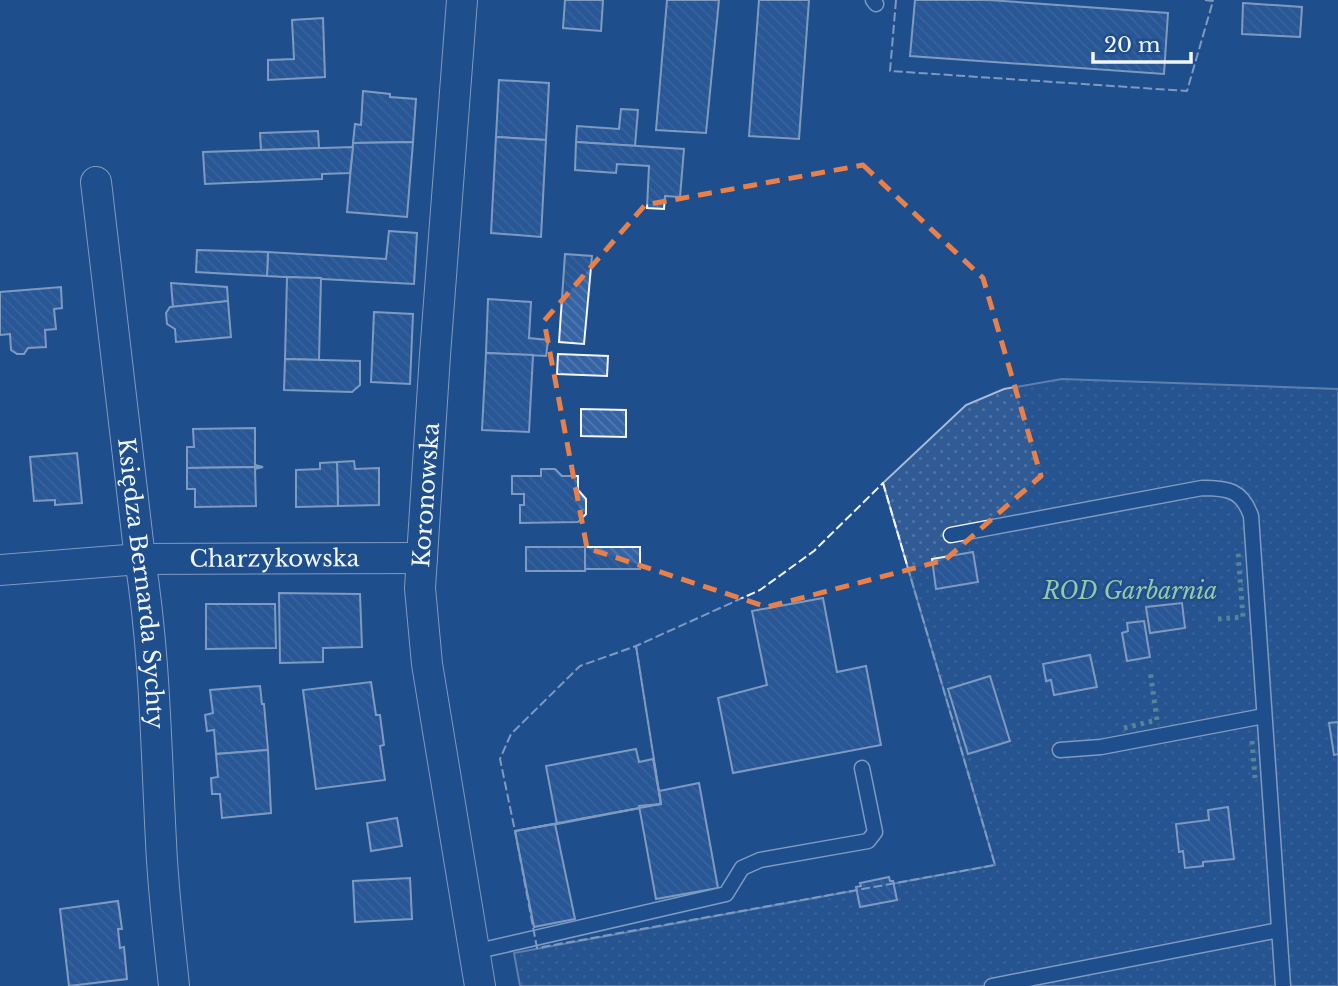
<svg xmlns="http://www.w3.org/2000/svg" width="1338" height="986" font-family="'Libre Baskerville',serif">
  <style>
    .garden { fill: url(#garden-dots); stroke: #a8bbd7; stroke-width: 2 }
    .building { fill: url(#building-back-hatch); stroke: #f2f6ff; stroke-width: 2 }
    .lines { fill: none; stroke-linecap: round; stroke-linejoin: round }
    .service-casing { stroke: #f2f6ff; stroke-width: 17 }
    .minor-casing { stroke: #f2f6ff; stroke-width: 32 }
    .service { stroke: #1f4e8c; stroke-width: 14 }
    .minor { stroke: #1f4e8c; stroke-width: 30 }
    .hedge { stroke: #97c8a6; stroke-width: 5; stroke-dasharray: 3.5 5; stroke-linecap: butt }
    .fence { stroke: #f2f6ff; stroke-width: 2; stroke-dasharray: 9 3.5; stroke-linecap: butt }
    .marked { fill: none; stroke: #ea8049; stroke-width: 5; stroke-dasharray: 14 9; stroke-linejoin: round }
    .labels { text-anchor: middle; dominant-baseline: central; stroke-width: 5; stroke-linejoin: round; paint-order: stroke }
    .street-label { font-size: 23px; fill: #f2f6ff; stroke: #1f4e8c }
    .park-label { font-size: 23px; font-style: italic; fill: #97c8a6; stroke: #1f4e8c }
  </style>
  <defs>
    <pattern id="garden-dots" width="8" height="8" patternUnits="userSpaceOnUse" patternTransform="scale(1.75)"><rect width="8" height="8" fill="#305b95"/><path d="M2 2h.1M6 6h.1" fill="none" stroke="#4e73a5" stroke-width="1.8" stroke-linecap="round"/></pattern>
    <pattern id="building-back-hatch" width="6" height="6" patternUnits="userSpaceOnUse" patternTransform="scale(1.75)"><rect width="6" height="6" fill="#3563a3"/><path d="M-1 5l2 2M0 0l6 6M5-1l2 2" fill="none" stroke="#537ab1"/></pattern>
  </defs>
  <rect width="100%" height="100%" fill="#1f4e8c"/>
  <polygon class="garden" points="1062,379 1338,389 1338,986 520,986 514,953 995,865 883,483 966,405 1004,389"/>
  <g class="building">
    <polygon points="565,0 603,0 601,31 563,28"/>
    <polygon points="667,0 719,0 706,133 656,130"/>
    <polygon points="759,0 809,0 799,139 749,136"/>
    <polygon points="915,0 989,0 1168,13 1164,74 910,56"/>
    <polygon points="1243,3 1302,7 1300,37 1242,34"/>
    <polygon points="323,18 325,77 268,80 268,60 294,59 292,20"/>
    <polygon points="499,80 549,83 546,140 496,137"/>
    <polygon points="363,91 390,94 390,97 416,99 413,142 353,143 355,124 361,125"/>
    <polygon points="621,109 638,110 635,146 576,142 577,126 619,129"/>
    <polygon points="318,131 319,148 261,150 260,133"/>
    <polygon points="496,137 546,140 541,237 491,233"/>
    <polygon points="413,142 407,217 347,212 353,143"/>
    <polygon points="576,142 684,149 680,197 665,196 664,209 647,208 649,166 617,164 616,173 575,170"/>
    <polygon points="353,147 350,173 322,174 322,179 205,184 203,152"/>
    <polygon points="389,231 417,233 414,284 267,276 268,252 386,259"/>
    <polygon points="197,250 268,252 267,276 196,272"/>
    <polygon points="565,254 592,256 584,344 559,342"/>
    <polygon points="287,277 321,278 319,360 285,359"/>
    <polygon points="171,283 227,287 228,301 173,307"/>
    <polygon points="61,287 62,308 54,309 56,329 45,330 46,347 28,348 24,354 17,354 11,350 10,334 0,335 0,292"/>
    <polygon points="488,299 531,302 529,338 548,340 546,356 486,353"/>
    <polygon points="228,301 231,337 176,342 175,329 167,324 166,313 170,307"/>
    <polygon points="374,312 413,314 410,384 371,382"/>
    <polygon points="486,353 533,355 529,432 482,430"/>
    <polygon points="558,354 608,356 607,376 557,374"/>
    <polygon points="285,359 360,361 360,385 352,392 284,390"/>
    <polygon points="581,409 626,410 626,437 581,436"/>
    <polygon points="255,428 255,465 263,467 187,468 187,447 194,447 193,429"/>
    <polygon points="77,453 82,503 55,505 55,500 34,501 30,457"/>
    <polygon points="354,461 355,469 379,468 379,505 338,506 337,462"/>
    <polygon points="337,462 338,506 296,507 296,470 320,469 320,463"/>
    <polygon points="263,467 255,469 256,506 195,507 195,489 187,489 187,468"/>
    <polygon points="541,469 555,469 562,476 578,476 578,490 586,499 586,514 578,522 520,523 520,505 524,505 524,494 512,494 512,476 541,476"/>
    <rect x="526" y="547" width="59" height="24"/>
    <rect x="585" y="547" width="55" height="22"/>
    <polygon points="973,552 978,582 936,589 932,559"/>
    <polygon points="279,593 360,594 362,647 323,648 323,662 280,663"/>
    <polygon points="823,598 837,672 866,666 881,745 733,773 718,698 767,685 752,611"/>
    <polygon points="1182,603 1185,628 1150,633 1146,607"/>
    <polygon points="206,604 275,604 276,648 206,649"/>
    <polygon points="1144,621 1150,657 1127,661 1122,633 1128,631 1127,623"/>
    <polygon points="1090,655 1097,687 1054,695 1051,680 1046,681 1043,664"/>
    <polygon points="990,676 1010,741 968,754 948,689"/>
    <polygon points="371,682 376,715 380,715 384,745 380,746 385,780 316,789 303,690"/>
    <polygon points="260,686 262,704 264,704 268,750 216,754 214,730 207,731 205,715 213,713 210,690"/>
    <polygon points="1338,722 1338,754 1334,755 1329,723"/>
    <polygon points="636,749 639,762 653,759 661,804 557,824 546,766"/>
    <polygon points="268,750 271,813 222,818 220,794 212,794 211,778 218,777 216,754"/>
    <polygon points="699,783 718,888 656,899 639,806 661,804 659,791"/>
    <polygon points="1228,807 1234,859 1203,862 1203,866 1185,868 1183,851 1179,852 1176,824 1209,820 1208,810"/>
    <polygon points="397,818 402,846 371,851 367,823"/>
    <polygon points="555,824 575,919 534,927 515,831"/>
    <polygon points="889,877 890,881 893,881 897,900 860,907 856,887 861,886 860,883"/>
    <polygon points="410,878 412,919 355,922 353,881"/>
    <polygon points="118,901 122,929 118,929 120,948 124,947 127,979 69,986 60,909"/>
  </g>
  <g class="lines">
    <g class="service-casing">
      <g id="service">
        <polyline points="873,0 876,4"/>
        <path d="M951,535L1202,488C1228,488 1242,490 1251,516L1283,986"/>
        <polyline points="1060,750 1101,747 1264,716"/>
        <polyline points="474,952 726,894 742,868 760,860 868,841 875,832 862,768"/>
        <polyline points="992,986 1279,930"/>
      </g>
    </g>
    <g class="minor-casing">
      <g id="minor">
        <polyline points="462,0 435,355 420,588 427,664 480,986"/>
        <path id="s1" d="M96,182L140,559C155,653 156,747 161,842C163,890 169,938 174,986"/>
        <path id="s2" d="M0,570L140,559L422,558"/>
      </g>
    </g>
    <use href="#service" class="service"/>
    <use href="#minor" class="minor"/>
    <g class="hedge">
      <polyline points="1218,619 1243,617 1238,552"/>
      <polyline points="1124,728 1157,720 1150,670"/>
      <polyline points="1252,741 1255,778"/>
    </g>
    <g class="fence">
      <polyline points="896,0 890,71 1187,91 1213,1 1205,0"/>
      <polygon points="883,483 995,865 537,948 515,831 661,804 636,646 760,590 814,551"/>
      <polygon points="636,646 661,804 515,831 500,759 511,734 580,666"/>
    </g>
  </g>
  <path d="M0 0H1338V986H0ZM863,165L983,278L1041,476L945,560L767,607L587,548L544,321L645,205Z" fill="#1f4e8c" fill-opacity=".55" fill-rule="evenodd"/>
  <path class="marked" d="M863,165L983,278L1041,476L945,560L767,607L587,548L544,321L645,205Z"/>
  <g class="labels">
    <g class="street-label">
      <text transform="translate(426 495) rotate(-86)">Koronowska</text>
      <text stroke="none"><textPath href="#s2" startOffset="275">Charzykowska</textPath></text>
      <text stroke="none"><textPath href="#s1" startOffset="404">Księdza Bernarda Sychty</textPath></text>
    </g>
    <g class="park-label">
      <text x="1130" y="591">ROD Garbarnia</text>
    </g>
  </g>
  <path d="M1093 52v10h98v-10" fill="none" stroke="#f2f6ff" stroke-width="3.5"/>
  <text x="1104" y="52" font-size="21" fill="#f2f6ff" stroke="#1f4e8c" stroke-width="5" paint-order="stroke">20 m</text>
</svg>
